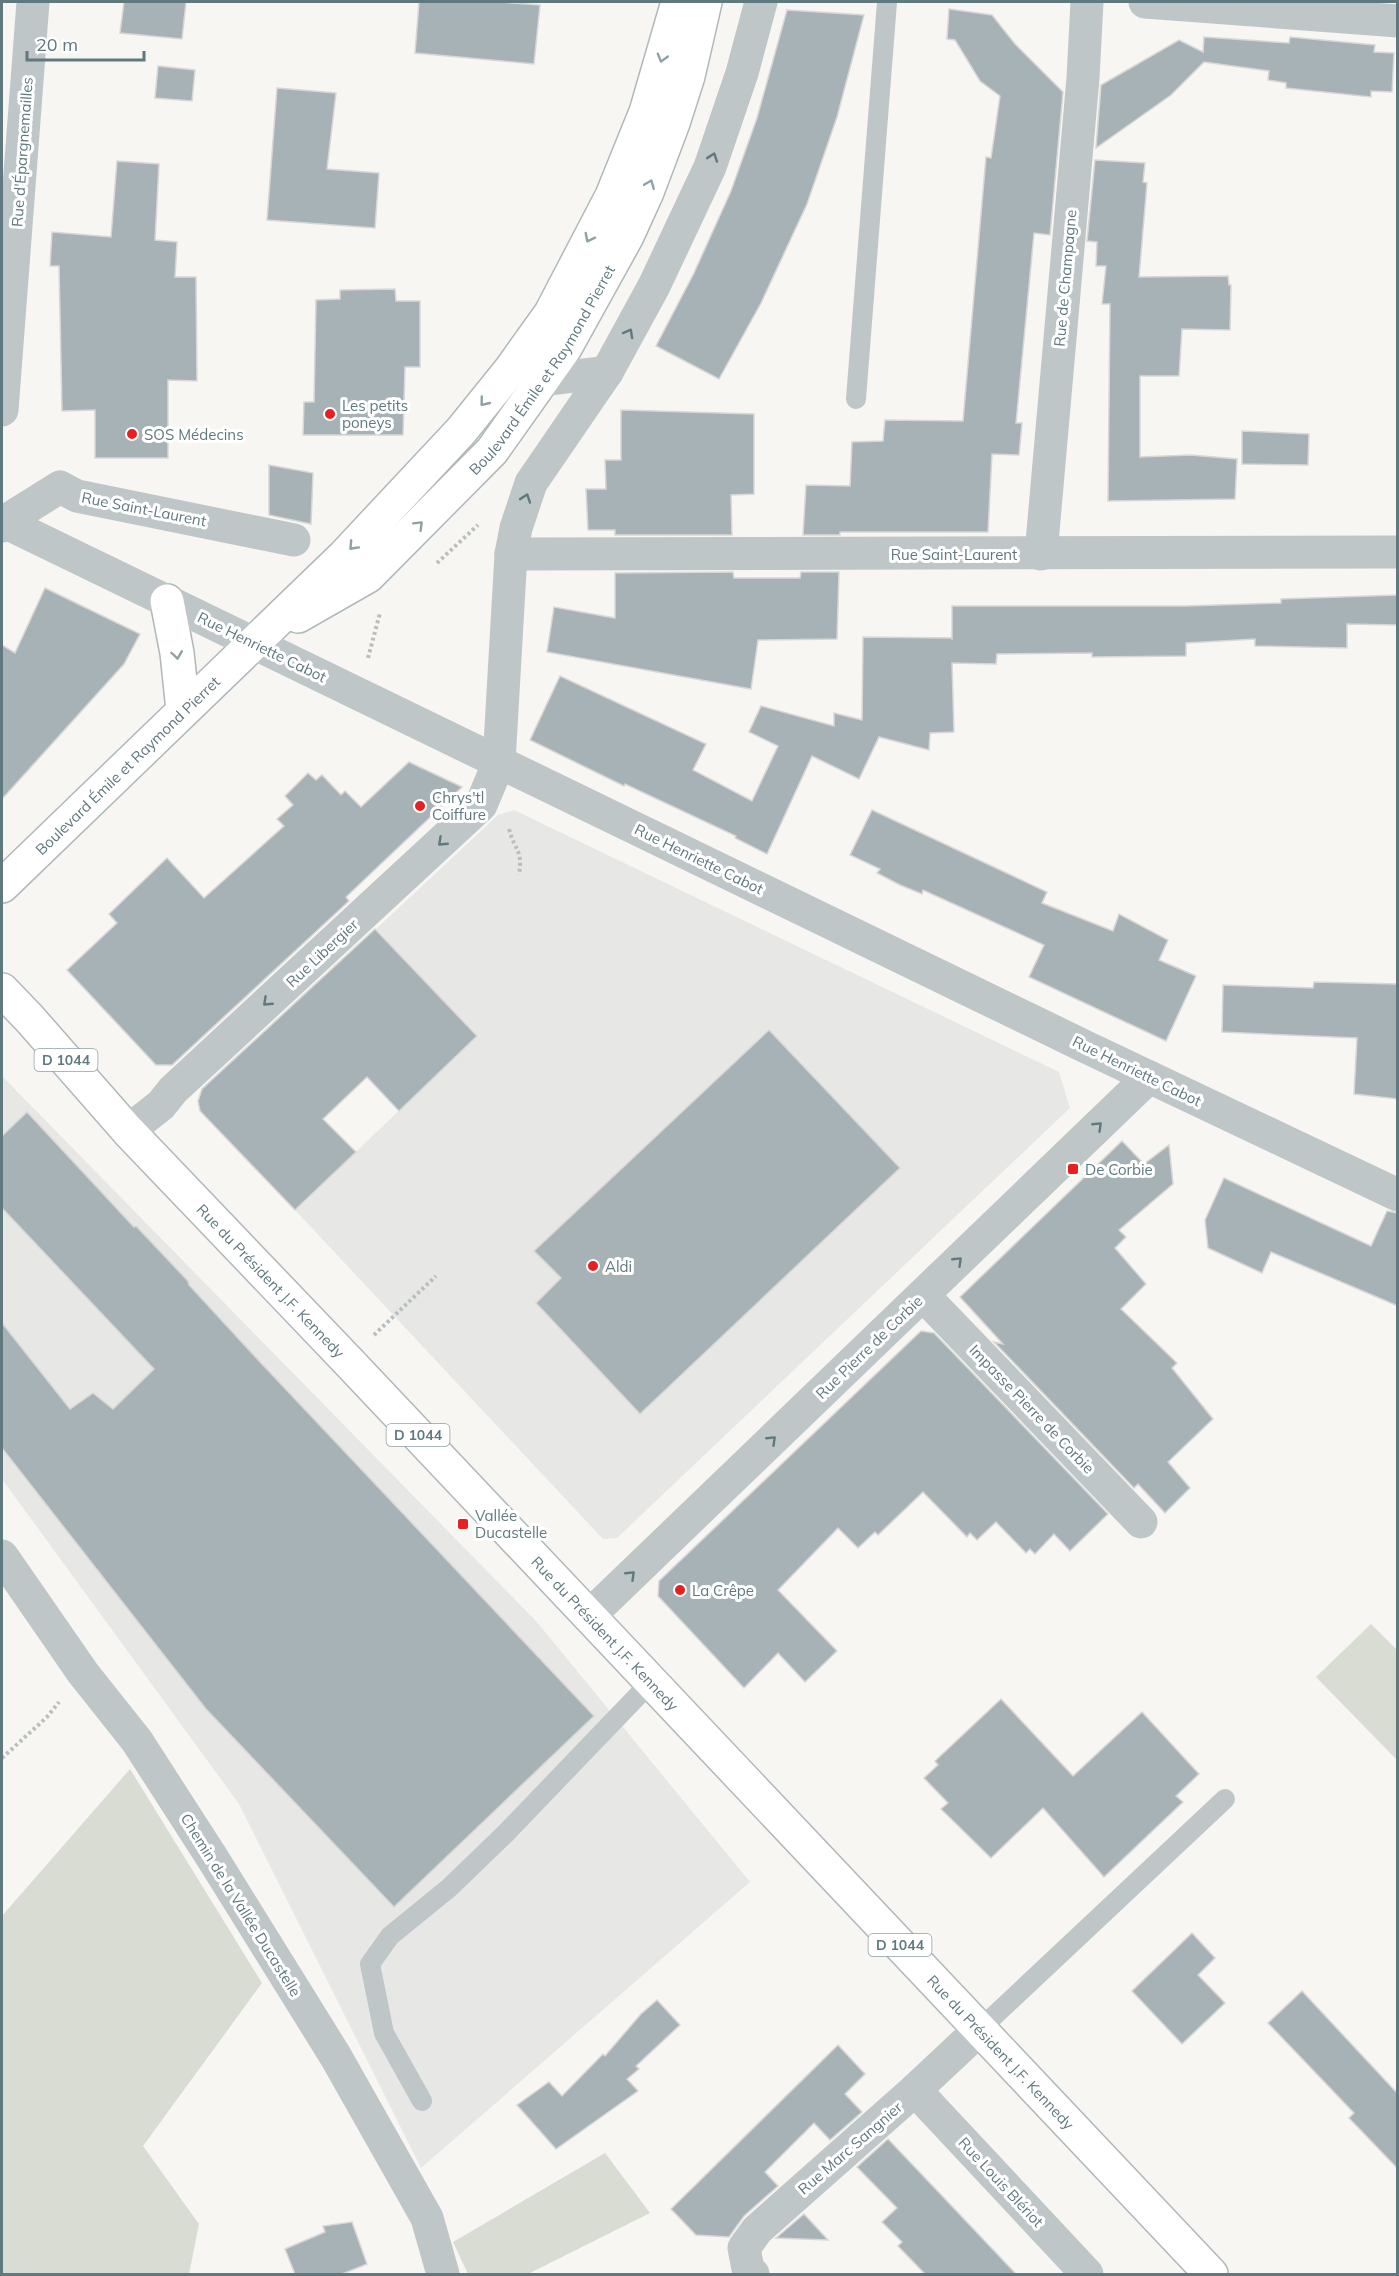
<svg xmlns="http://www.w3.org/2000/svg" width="1399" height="2276" font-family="Mulish,sans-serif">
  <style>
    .built { fill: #e7e8e6 }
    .green { fill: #d8dcd2 }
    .building { fill: #a6b2b5; stroke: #d8d7d6; stroke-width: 1.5 }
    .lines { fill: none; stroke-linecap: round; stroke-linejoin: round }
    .primary-casing { stroke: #b0b8ba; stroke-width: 36 }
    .path { stroke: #b9bebf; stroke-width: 4; stroke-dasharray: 3 3; stroke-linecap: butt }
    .service { stroke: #bfc6c8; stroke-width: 20 }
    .minor { stroke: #bfc6c8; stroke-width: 33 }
    .tertiary { stroke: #bfc6c8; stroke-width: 33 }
    .primary { stroke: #fff; stroke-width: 33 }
    .oneway { stroke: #90a1a5 }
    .oneway2 { stroke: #60797f }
    .poi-dot { fill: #e92022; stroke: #fff; stroke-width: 2 }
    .labels { text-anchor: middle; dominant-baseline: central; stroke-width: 6; stroke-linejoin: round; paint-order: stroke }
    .shield { fill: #fff; stroke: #90a1a5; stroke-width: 1.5 }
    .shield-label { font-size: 14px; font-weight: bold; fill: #60797f }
    .street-label { font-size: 15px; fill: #60797f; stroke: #fff }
    .poi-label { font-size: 15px; fill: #60797f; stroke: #fff; text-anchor: start }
  </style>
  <rect width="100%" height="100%" fill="#f7f6f3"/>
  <g class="built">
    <polygon points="514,810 1059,1072 1070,1108 617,1538 603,1539 295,1210 477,1036 376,929 498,815"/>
    <polygon points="2,1076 537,1622 750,1882 421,2168 239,1804 2,1479"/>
  </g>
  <g class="green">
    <polygon points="1371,1624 1397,1650 1397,1760 1316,1677"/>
    <polygon points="130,1769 262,1983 143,2146 199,2224 189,2274 2,2274 2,1916"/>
    <polygon points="605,2153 650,2213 528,2274 468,2274 453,2242"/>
  </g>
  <g class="building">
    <polygon points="124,2 186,2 182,39 120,33"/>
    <polygon points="419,2 498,2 540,5 534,64 415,53"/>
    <polygon points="949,9 992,15 1015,44 1063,92 1050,235 1034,233 1016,423 1022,423 1019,455 992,454 988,532 840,532 840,535 803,535 806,485 850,486 852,442 883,441 885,420 963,421 986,157 991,158 1000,96 980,81 955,40 947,39"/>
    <polygon points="787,10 864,15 837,117 807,204 761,303 719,379 656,346 694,273 731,191 757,118"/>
    <polygon points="1204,37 1289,43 1290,37 1375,45 1374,52 1394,53 1392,92 1371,91 1371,97 1286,88 1286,83 1268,80 1269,71 1204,62 1171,95 1096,148 1101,85 1179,40 1203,52"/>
    <polygon points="158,66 195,70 192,101 155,98"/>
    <polygon points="277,88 336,93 327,169 379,173 375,228 267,220"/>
    <polygon points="1095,160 1145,163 1143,182 1147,183 1139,277 1228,276 1229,285 1231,285 1230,330 1182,329 1179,376 1140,376 1140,457 1191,455 1237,459 1235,499 1108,501 1110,304 1102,304 1106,266 1096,266 1097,242 1087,241"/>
    <polygon points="117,161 159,164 155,240 177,242 175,277 196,277 197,381 168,380 168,458 95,458 95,410 62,411 59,266 50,266 52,232 111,237"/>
    <polygon points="395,289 396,301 420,301 420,367 405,367 403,435 303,435 304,402 314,402 316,300 340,299 340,290"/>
    <polygon points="621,410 754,414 754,494 731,495 732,535 615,535 615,530 588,530 586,489 606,489 605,460 621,460"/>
    <polygon points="1242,431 1309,434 1308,465 1242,464"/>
    <polygon points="269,465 313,473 311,524 269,515"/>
    <polygon points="733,572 734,578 800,578 801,572 839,572 837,639 758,640 751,689 547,652 554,607 615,618 615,573"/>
    <polygon points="45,588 140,634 124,664 2,799 2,645 15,653"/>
    <polygon points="1398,595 1398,625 1347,624 1347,648 1255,646 1255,639 1186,643 1186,656 1092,657 1092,653 997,654 996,664 952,663 954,732 930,733 929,750 879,737 859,779 812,756 767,854 735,838 736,836 625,784 624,786 530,740 560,676 706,744 693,770 752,801 778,746 749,732 761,706 834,726 834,713 862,720 863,637 952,638 952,640 952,606 1186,606 1281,603 1281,599"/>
    <polygon points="409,762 462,787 346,897 349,901 172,1065 156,1065 67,970 117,923 109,914 167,858 204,898 284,826 277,819 293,805 285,796 308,773 316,780 322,775 341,795 345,791 361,807"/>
    <polygon points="872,810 1047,892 1042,903 1113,931 1119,914 1168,940 1159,960 1196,976 1166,1041 1029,977 1044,945 923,890 922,894 900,885 877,873 880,869 850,855"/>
    <polygon points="375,929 477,1036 399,1111 367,1077 323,1119 356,1152 295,1210 200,1111 198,1101 202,1089"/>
    <polygon points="1314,982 1398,984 1398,1099 1354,1094 1357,1038 1222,1032 1223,985 1313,988"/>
    <polygon points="769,1030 900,1168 640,1414 536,1303 561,1278 534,1251"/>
    <polygon points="27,1112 134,1227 136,1226 188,1281 189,1285 261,1363 594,1716 394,1907 206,1709 2,1448 2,1323 70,1409 93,1393 113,1409 154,1369 2,1208 2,1136"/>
    <polygon points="1122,1141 1144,1164 1169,1145 1173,1184 1119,1230 1126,1237 1115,1248 1146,1284 1121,1309 1177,1363 1172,1368 1213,1419 1168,1462 1190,1488 1165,1513 1138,1484 1134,1488 994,1342 1003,1344 960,1297"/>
    <polygon points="1224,1178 1371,1246 1387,1211 1398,1213 1398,1306 1271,1252 1262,1273 1208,1248 1205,1220"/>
    <polygon points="921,1331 934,1333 1108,1514 1070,1551 1054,1534 1035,1554 1030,1549 1026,1553 996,1522 977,1540 970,1533 967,1537 923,1492 878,1535 875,1532 858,1548 838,1528 778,1590 837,1651 805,1682 778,1653 744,1688 658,1596 659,1581"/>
    <polygon points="1001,1699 1073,1776 1142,1712 1199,1774 1176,1796 1183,1802 1104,1877 1043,1808 991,1858 941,1809 948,1803 924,1778 938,1765 935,1761"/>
    <polygon points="1192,1933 1215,1958 1198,1975 1225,2003 1182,2044 1132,1991"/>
    <polygon points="1302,1991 1398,2094 1398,2169 1349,2118 1354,2113 1268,2023"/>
    <polygon points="657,2000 680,2025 636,2066 639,2069 627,2079 638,2091 556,2149 517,2105 549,2082 562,2096 603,2054 605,2056 641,2014"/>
    <polygon points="838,2045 865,2074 845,2094 862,2112 830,2140 814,2123 765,2172 778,2186 744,2216 729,2237 696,2235 671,2209"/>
    <polygon points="888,2139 946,2200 1016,2274 925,2274 898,2246 902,2242 882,2222 897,2208 857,2167"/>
    <polygon points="804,2214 828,2240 776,2238"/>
    <polygon points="352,2222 367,2264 342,2274 295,2274 285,2249 325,2232 323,2226"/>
  </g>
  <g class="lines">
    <g class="primary-casing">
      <g id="primary">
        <polyline points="167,601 177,653 183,710"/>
        <path id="s1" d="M298,616L368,576L492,451L565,348L627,236L647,192L673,123L688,76L705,2"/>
        <path id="s2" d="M2,886L344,556L461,431L511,369L551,313L612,196L646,112L678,2"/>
        <path id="s3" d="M2,990L29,1018L128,1131L347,1360L1211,2274"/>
      </g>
    </g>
    <g class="path">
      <polyline points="437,563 478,525"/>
      <polyline points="368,658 380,613"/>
      <path d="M509,829C515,852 523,849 519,875"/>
      <polyline points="374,1335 436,1276"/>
      <polyline points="2,1758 47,1717 59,1702"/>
    </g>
    <g class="service">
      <polyline points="856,399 887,2"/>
      <polyline points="979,2030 1225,1799"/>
      <polyline points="422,2101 384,2033 370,1964 390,1936 449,1888 505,1834 651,1682"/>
    </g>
    <g class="minor">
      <polyline points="1145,2 1398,21"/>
      <polyline points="543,380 607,372"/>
      <polyline points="2,410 33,2"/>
      <polyline points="2,526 4,522 60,487 77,496 294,540"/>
      <polyline points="511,554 1398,552"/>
      <polyline points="1041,554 1083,78 1087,2"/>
      <polyline points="128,1131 161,1105 173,1090 481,805 499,762 511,554 516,528 531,483 607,372 654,286 710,167 742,73 761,2"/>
      <polyline points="923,1295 1141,1522"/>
      <polyline points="2,1556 83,1673 137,1741 213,1859 336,2057 427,2218 443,2274"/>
      <polyline points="589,1616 1149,1077"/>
      <polyline points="915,2090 1087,2274"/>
      <polyline points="753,2274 748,2269 744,2248 757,2230 915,2090 979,2030"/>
    </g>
    <polyline class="tertiary" points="2,521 1086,1047 1398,1195"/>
    <use href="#primary" class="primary"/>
  </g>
  <defs><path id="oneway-chevron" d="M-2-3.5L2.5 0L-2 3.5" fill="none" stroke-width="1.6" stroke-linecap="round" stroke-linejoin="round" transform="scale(1.5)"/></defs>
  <g class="oneway">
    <use href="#oneway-chevron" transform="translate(662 58) rotate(106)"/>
    <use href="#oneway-chevron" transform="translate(650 184) rotate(-68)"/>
    <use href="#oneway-chevron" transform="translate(589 238) rotate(117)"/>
    <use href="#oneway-chevron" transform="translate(484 402) rotate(129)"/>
    <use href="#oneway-chevron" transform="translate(419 525) rotate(-45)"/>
    <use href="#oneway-chevron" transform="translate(353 546) rotate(133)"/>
    <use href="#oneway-chevron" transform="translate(177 655) rotate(82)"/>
  </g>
  <g class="oneway2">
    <use href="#oneway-chevron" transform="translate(713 157) rotate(-71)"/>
    <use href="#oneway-chevron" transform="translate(629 333) rotate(-61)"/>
    <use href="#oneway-chevron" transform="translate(526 498) rotate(-71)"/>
    <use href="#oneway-chevron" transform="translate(442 842) rotate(137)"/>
    <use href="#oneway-chevron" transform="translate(267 1002) rotate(137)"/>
    <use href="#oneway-chevron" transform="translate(1098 1126) rotate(-44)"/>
    <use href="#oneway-chevron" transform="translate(958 1261) rotate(-44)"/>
    <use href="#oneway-chevron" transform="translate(772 1440) rotate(-44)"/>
    <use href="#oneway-chevron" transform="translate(631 1575) rotate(-44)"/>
  </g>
  <g class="poi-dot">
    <circle cx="330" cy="414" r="6"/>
    <circle cx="132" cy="434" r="6"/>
    <circle cx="420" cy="806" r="6"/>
    <rect x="1067" y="1163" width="12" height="12" rx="3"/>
    <circle cx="593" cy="1266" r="6"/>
    <rect x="457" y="1518" width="12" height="12" rx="3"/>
    <circle cx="680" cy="1590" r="6"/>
  </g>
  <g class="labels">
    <g class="shield">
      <rect x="34.5" y="1049" width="63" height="22" rx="4.5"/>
      <rect x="386.5" y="1424" width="63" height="22" rx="4.5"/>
      <rect x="868.5" y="1934" width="63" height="22" rx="4.5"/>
    </g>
    <g class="shield-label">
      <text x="66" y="1060">D 1044</text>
      <text x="418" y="1435">D 1044</text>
      <text x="900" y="1945">D 1044</text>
    </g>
    <g class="street-label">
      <text transform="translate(22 152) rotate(-86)">Rue d'Épargnemailles</text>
      <text transform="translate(1065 278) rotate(-85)">Rue de Champagne</text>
      <text stroke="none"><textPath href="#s1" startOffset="352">Boulevard Émile et Raymond Pierret</textPath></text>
      <text transform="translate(144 509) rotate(11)">Rue Saint-Laurent</text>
      <text x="954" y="554">Rue Saint-Laurent</text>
      <text transform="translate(262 647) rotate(26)">Rue Henriette Cabot</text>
      <text stroke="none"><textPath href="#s2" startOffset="174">Boulevard Émile et Raymond Pierret</textPath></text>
      <text transform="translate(699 859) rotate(26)">Rue Henriette Cabot</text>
      <text transform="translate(322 953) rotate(-43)">Rue Libergier</text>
      <text transform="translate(1137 1071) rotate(26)">Rue Henriette Cabot</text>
      <text stroke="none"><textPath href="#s3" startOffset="396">Rue du Président J.F. Kennedy</textPath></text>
      <text transform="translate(869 1347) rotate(-44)">Rue Pierre de Corbie</text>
      <text transform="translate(1032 1409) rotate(46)">Impasse Pierre de Corbie</text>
      <text stroke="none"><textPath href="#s3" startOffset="882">Rue du Président J.F. Kennedy</textPath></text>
      <text transform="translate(241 1905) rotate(58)">Chemin de la Vallée Ducastelle</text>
      <text stroke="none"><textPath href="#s3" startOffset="1458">Rue du Président J.F. Kennedy</textPath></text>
      <text transform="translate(850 2148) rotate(-41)">Rue Marc Sangnier</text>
      <text transform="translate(1001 2182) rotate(47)">Rue Louis Blériot</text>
    </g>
    <g class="poi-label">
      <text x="342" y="405">Les petits<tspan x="342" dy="17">poneys</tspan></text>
      <text x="144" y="434">SOS Médecins</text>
      <text x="432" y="797">Chrys'tl<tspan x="432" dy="17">Coiffure</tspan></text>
      <text x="1085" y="1169">De Corbie</text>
      <text x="605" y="1266">Aldi</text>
      <text x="475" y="1515">Vallée<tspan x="475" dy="17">Ducastelle</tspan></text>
      <text x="692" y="1590">La Crêpe</text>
    </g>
  </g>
  <rect width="1399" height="2276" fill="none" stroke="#60797f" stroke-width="6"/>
  <path d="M27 51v9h117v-9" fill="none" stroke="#60797f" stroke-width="3"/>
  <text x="36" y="51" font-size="18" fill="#60797f" stroke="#ffffff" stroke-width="4.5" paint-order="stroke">20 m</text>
</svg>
